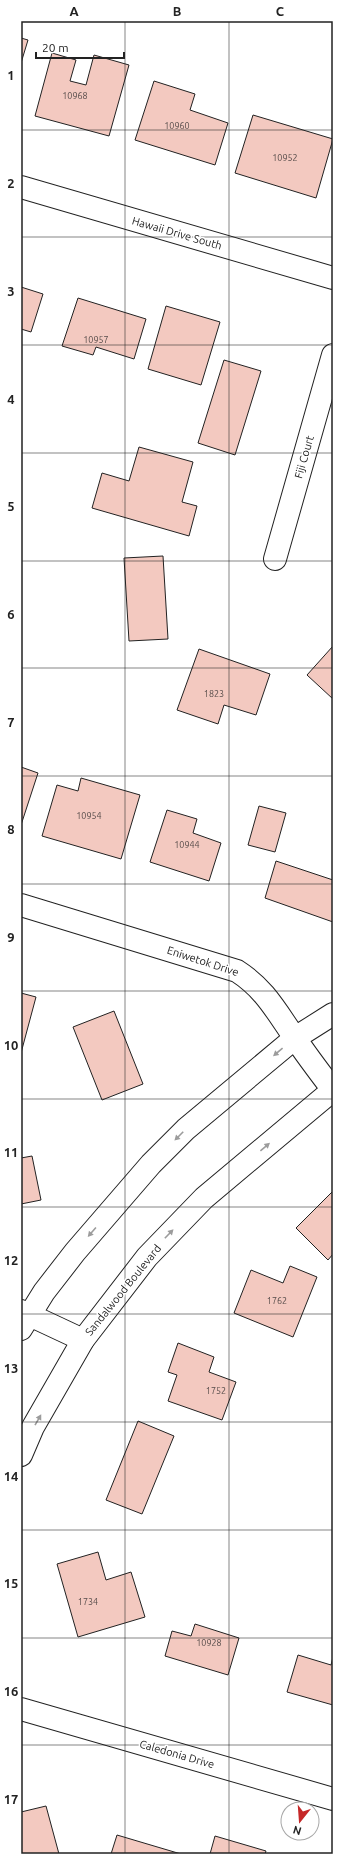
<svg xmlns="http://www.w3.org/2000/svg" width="354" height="1875" font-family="Ubuntu,sans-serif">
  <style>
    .building { fill: #f3c9c0; stroke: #222 }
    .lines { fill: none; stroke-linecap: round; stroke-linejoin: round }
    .minor-casing { stroke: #222; stroke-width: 24 }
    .minor { stroke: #fff; stroke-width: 22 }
    .oneway { fill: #9c9c9c }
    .grid { fill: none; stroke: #222; stroke-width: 1; stroke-opacity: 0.55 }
    .labels { text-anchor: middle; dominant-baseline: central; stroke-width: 3; stroke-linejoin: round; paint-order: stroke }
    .number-label { font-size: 9px; fill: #564c4a }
    .street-label { font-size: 11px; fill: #222; stroke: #fff }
    .neatline { fill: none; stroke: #222; stroke-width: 1.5 }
    .grid-label { font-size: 13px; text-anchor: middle; font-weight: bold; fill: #222 }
  </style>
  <rect width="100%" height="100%" fill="#fff"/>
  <g class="building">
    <polygon points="21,38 28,40 21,63"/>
    <polygon points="52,53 76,60 70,81 86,85 94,55 129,65 109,136 35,116"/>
    <polygon points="154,81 195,94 190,110 228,123 215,165 135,140"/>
    <polygon points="253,115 333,139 316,198 235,173"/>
    <polygon points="21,287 43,294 31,332 21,329"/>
    <polygon points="78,298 146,319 134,359 96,347 93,355 62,346"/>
    <polygon points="166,306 220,322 201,385 148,369"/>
    <polygon points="224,360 261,371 235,455 198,443"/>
    <polygon points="139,447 193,462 182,502 197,506 189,536 92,508 102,473 129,481"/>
    <polygon points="163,556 168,639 129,641 124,558"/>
    <polygon points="333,646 333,699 307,675"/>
    <polygon points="199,649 270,674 256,715 224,705 218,724 177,710"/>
    <polygon points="21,767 38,773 21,825"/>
    <polygon points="81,778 140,795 121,859 42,836 57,785 78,791"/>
    <polygon points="259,806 286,813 275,852 248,845"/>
    <polygon points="167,810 197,819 193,833 221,843 209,881 150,862"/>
    <polygon points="276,861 333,880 333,922 265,898"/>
    <polygon points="21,993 36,997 21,1053"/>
    <polygon points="114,1011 143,1084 102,1100 73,1027"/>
    <polygon points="32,1156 41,1200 21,1204 21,1158"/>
    <polygon points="333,1191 333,1254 328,1260 296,1228"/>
    <polygon points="290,1266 317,1277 293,1337 234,1313 251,1270 283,1283"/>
    <polygon points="178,1343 214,1357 209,1372 236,1382 222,1420 168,1401 177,1375 168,1372"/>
    <polygon points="138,1421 174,1436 142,1514 106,1500"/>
    <polygon points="98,1552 106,1580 131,1572 145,1617 78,1637 57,1564"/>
    <polygon points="195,1624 239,1638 228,1675 165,1656 172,1631 191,1636"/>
    <polygon points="298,1655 331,1665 333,1657 333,1705 287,1692"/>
    <polygon points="46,1806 59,1854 21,1854 21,1812"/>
    <polygon points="117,1835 181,1854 111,1854"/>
    <polygon points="215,1836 266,1851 265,1854 210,1854"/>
  </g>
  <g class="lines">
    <g class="minor-casing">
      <g id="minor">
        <polyline points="21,187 333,278"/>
        <polyline points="275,559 333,355"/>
        <path d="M21,905L237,971C265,989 276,1011 295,1038C307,1056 320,1073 333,1090"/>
        <polyline points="21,1311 83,1340"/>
        <polyline points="21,1329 44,1292 75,1252 151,1164 186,1129 295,1038 333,1014"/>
        <polyline points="21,1455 33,1427 83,1340 147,1257 204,1198 333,1090"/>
        <polyline points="21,1709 333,1799"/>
      </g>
    </g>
    <use href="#minor" class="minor"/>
  </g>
  <defs><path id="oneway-solid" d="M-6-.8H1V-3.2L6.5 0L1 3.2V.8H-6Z"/></defs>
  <g class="oneway">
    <use href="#oneway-solid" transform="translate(278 1052) rotate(140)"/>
    <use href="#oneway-solid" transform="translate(179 1136) rotate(135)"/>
    <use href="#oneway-solid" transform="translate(265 1147) rotate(-40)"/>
    <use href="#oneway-solid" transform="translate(92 1232) rotate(131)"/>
    <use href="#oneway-solid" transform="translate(169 1234) rotate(-46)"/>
    <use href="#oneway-solid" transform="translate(38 1420) rotate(-60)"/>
  </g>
  <path class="grid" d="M125,21V1854M229,21V1854M21,130H333M21,237H333M21,345H333M21,453H333M21,561H333M21,668H333M21,776H333M21,884H333M21,991H333M21,1099H333M21,1207H333M21,1314H333M21,1422H333M21,1530H333M21,1638H333M21,1745H333"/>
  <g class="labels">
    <g class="number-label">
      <text x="75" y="96">10968</text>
      <text x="177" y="126">10960</text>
      <text x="285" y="158">10952</text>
      <text x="96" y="340">10957</text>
      <text x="214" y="694">1823</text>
      <text x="89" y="816">10954</text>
      <text x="187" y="845">10944</text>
      <text x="277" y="1301">1762</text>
      <text x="216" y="1391">1752</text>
      <text x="88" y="1602">1734</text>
      <text x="209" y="1643">10928</text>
    </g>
    <g class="street-label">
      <text transform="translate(177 233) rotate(16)">Hawaii Drive South</text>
      <text transform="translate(304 457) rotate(-74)">Fiji Court</text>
      <text transform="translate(203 961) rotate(18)">Eniwetok Drive</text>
      <text transform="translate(123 1290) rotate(-51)">Sandalwood Boulevard</text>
      <text transform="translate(177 1754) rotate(16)">Caledonia Drive</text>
    </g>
  </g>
  <rect width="354" height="1875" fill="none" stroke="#ffffff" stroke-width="44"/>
  <g transform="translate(300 1821) rotate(197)"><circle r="19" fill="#ffffff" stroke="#a7a7a7"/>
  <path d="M0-3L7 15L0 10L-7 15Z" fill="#c62828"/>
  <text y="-6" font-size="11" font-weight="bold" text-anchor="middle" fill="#222222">N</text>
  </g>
  <path d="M36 52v6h88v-6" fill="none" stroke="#222222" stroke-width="2"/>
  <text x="42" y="52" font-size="12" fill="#222222" stroke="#ffffff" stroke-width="3" paint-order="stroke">20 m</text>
  <rect x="22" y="22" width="310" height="1831" class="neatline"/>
  <g class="grid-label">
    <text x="74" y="16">A</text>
    <text x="177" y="16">B</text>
    <text x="280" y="16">C</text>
    <text x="11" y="80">1</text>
    <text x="11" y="188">2</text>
    <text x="11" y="296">3</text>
    <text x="11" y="404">4</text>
    <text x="11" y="511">5</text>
    <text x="11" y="619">6</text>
    <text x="11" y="727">7</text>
    <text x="11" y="834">8</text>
    <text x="11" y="942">9</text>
    <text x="11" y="1050">10</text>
    <text x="11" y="1157">11</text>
    <text x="11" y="1265">12</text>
    <text x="11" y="1373">13</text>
    <text x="11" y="1481">14</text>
    <text x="11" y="1588">15</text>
    <text x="11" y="1696">16</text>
    <text x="11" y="1804">17</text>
  </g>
</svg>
